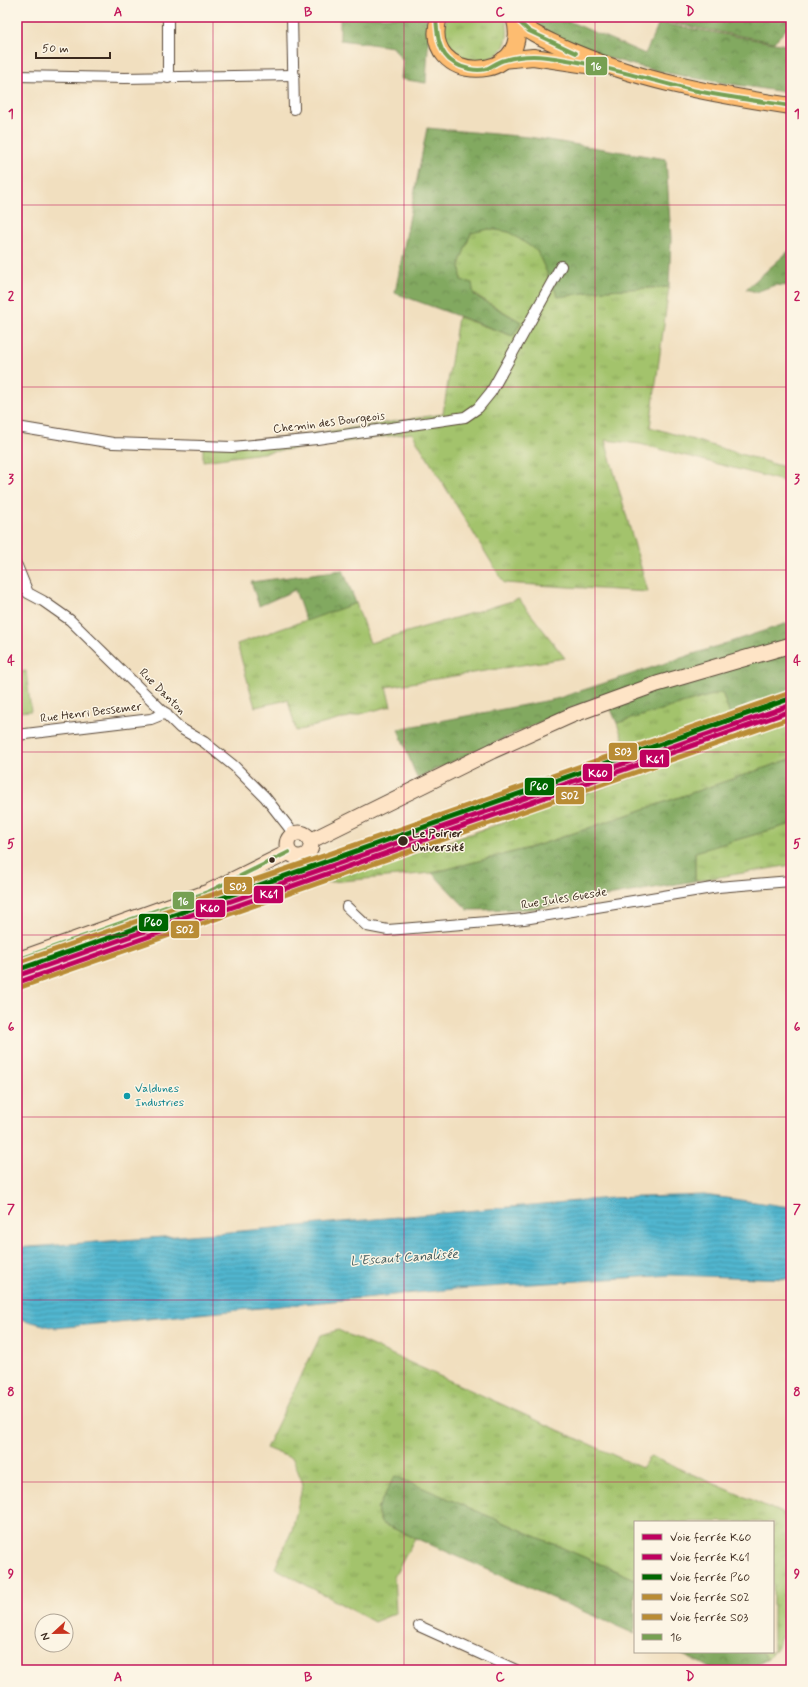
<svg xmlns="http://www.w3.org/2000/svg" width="808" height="1687" font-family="Mynerve,sans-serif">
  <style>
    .grass { fill: url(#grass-tufts); stroke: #6f7645 }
    .forest { fill: url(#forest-crowns); stroke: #5e6a3f }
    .green { fill: #a3c36c; stroke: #6f7645 }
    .water { fill: url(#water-rules); stroke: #467076 }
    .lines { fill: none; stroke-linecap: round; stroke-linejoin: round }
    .street-casing { stroke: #564536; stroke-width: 12 }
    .secondary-casing { stroke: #564536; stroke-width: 17 }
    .primary-casing { stroke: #564536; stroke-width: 18 }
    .street { stroke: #fff; stroke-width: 10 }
    .secondary { stroke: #fee4c6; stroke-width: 15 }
    .primary { stroke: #fdbc70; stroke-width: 16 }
    .bus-1-casing { stroke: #fcf5e5; stroke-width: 7 }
    .bus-1 { stroke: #76a052; stroke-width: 4 }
    .rail-1-casing { stroke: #fcf5e5; stroke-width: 8 }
    .rail-2-casing { stroke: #fcf5e5; stroke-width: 8 }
    .rail-3-casing { stroke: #fcf5e5; stroke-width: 8 }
    .rail-4-casing { stroke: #fcf5e5; stroke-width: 8 }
    .rail-5-casing { stroke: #fcf5e5; stroke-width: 8 }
    .rail-1 { stroke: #bf005f; stroke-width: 5 }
    .rail-2 { stroke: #bf005f; stroke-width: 5 }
    .rail-3 { stroke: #060; stroke-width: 5 }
    .rail-4 { stroke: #b98c34; stroke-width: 5 }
    .rail-5 { stroke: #b98c34; stroke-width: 5 }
    .grid { fill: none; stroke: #c2185b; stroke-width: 1; stroke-opacity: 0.55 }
    .stop-dot { fill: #3b2a1e; stroke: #fcf5e5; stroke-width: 1.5 }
    .culture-dot { fill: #0f9aa8; stroke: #fcf5e5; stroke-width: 1.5 }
    .labels { text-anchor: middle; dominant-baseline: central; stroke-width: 3; stroke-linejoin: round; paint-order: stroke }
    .street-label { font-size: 12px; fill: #3b2a1e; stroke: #fcf5e5 }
    .stop-label { font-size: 12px; font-weight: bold; fill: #3b2a1e; stroke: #fcf5e5; text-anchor: start }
    .culture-label { font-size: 12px; fill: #0d838f; stroke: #fcf5e5; text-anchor: start }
    .water-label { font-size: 13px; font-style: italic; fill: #435b5c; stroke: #fcf5e5 }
    .line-badge { stroke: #fcf5e5; stroke-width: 1.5 }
    .badge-label { font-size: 11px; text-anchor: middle; font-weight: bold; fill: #fff }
    .neatline { fill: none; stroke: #c2185b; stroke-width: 1.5 }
    .grid-label { font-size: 13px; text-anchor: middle; font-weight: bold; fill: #c2185b }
  </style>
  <defs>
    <pattern id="grass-tufts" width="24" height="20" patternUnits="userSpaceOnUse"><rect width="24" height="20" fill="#a3c36c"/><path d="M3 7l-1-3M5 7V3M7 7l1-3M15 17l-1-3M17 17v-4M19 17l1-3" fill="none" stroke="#869f58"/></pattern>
    <pattern id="forest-crowns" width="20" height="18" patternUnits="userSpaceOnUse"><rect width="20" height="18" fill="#82a960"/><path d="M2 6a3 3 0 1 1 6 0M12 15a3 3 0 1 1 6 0" fill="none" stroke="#6c8a4f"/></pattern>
    <pattern id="water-rules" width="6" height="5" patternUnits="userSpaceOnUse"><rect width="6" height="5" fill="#51b6cf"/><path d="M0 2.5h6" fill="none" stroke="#4494a7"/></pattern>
  </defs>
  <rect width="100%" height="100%" fill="#fcf5e5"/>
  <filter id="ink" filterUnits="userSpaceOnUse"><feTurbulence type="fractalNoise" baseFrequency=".025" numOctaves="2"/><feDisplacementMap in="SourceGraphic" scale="8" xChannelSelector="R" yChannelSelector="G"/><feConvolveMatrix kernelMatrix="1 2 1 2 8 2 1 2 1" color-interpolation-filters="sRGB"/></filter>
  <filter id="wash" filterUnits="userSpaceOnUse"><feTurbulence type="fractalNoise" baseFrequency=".012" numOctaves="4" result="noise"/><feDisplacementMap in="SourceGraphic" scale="16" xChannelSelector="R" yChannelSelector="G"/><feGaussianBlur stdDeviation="0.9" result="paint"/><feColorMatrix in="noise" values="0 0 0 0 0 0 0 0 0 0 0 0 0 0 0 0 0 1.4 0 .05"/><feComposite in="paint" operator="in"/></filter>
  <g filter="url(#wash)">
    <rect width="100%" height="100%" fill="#f1dfbf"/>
    <g class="grass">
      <path d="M447,17H505C524,78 427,72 447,17Z"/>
      <polygon points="489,229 509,232 537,251 558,296 604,290 669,287 650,427 791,469 791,483 640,444 605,440 648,592 504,583 412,433 203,461 203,443 286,438 443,414 458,317 513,336 521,322 474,294 461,280 460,262 471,232"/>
      <polygon points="519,599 565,658 386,687 391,706 296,731 288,700 255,707 237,644 356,603 370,643"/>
      <polygon points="722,692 731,718 628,754 617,723"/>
      <polygon points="791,716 791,759 533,847 432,873 319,883 369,864 372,868 663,767 661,760"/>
      <polygon points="791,824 791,865 695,881 695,852"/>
      <polygon points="338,1330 642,1468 650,1456 791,1517 791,1617 776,1648 768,1659 761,1652 773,1652 773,1522 635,1522 635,1579 395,1476 377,1509 381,1523 415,1538 394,1577 396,1613 374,1622 275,1568 292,1530 303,1484 293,1459 266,1448 321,1335"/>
    </g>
    <g class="forest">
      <polygon points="340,17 426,17 429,30 426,83 401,79 403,61 393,47 340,40"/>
      <path d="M524,17H559L645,54L659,23L791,46V93C714,81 634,73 563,40C548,34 535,29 524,17Z"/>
      <path d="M662,17H791C790,27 781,35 774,42L660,21Z"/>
      <polygon points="427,128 529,137 666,159 671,239 669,287 604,290 558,297 537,251 509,232 489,229 471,233 460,262 461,280 472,283 474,295 521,322 513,336 395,293"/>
      <polygon points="791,249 791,286 775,285 756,292 746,289"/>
      <polygon points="343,570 356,603 306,621 295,590 259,606 251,582"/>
      <polygon points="791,622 791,695 731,718 722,692 617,723 605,696 595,698 549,718 417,778 398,729 556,699"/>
      <polygon points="791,759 791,824 695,852 695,881 531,909 468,910 432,873 533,847"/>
      <polygon points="395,1476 635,1579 635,1634 381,1523 377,1509"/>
      <polygon points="676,1652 761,1652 768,1659 749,1669 716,1670"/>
    </g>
    <polygon class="green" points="26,671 31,711 17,712 17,673"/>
    <polygon class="water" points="704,1195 791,1207 791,1279 671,1275 455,1289 55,1328 17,1318 17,1248 230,1232 611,1198"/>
  </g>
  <g filter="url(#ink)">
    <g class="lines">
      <g class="street-casing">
        <g id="street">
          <polyline points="168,17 168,78"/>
          <polyline points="292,17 294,109"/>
          <polyline points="17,76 125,78 294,75"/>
          <polyline points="17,427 113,443 232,447 317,439 465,417 478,408 491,392 561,266"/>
          <polyline points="17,566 28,593 43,601 70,620 180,728 204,742 234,766 265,797 294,834"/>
          <polyline points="17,735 151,719 166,713"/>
          <polyline points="347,907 367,926 388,930 524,919 718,887 791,881"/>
          <polyline points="419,1626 516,1670"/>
        </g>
      </g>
      <g class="secondary-casing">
        <g id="secondary">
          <circle cx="299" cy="845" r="12"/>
          <polyline points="310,841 492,751 572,715 657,684 791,645"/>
          <polyline points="17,960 208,892 289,852"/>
        </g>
      </g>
      <g class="primary-casing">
        <g id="primary">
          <path d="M439,17C418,86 536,86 514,17"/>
          <path d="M515,19C528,32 545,39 562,47C634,80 712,94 791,106"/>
          <polyline points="503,60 533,57 587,65"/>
        </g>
      </g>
      <use href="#street" class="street"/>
      <use href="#secondary" class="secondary"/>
      <use href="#primary" class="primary"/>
      <g class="bus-1-casing">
        <g id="bus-1">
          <path d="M436,17C437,33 438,54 454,63C462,68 476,72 486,69C492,67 498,61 505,60C519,56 533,55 547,57C596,63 644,79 692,90C725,97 758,101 791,106"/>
          <polyline points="514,17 529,31 576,53"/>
          <polyline points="17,960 208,892 289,852"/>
        </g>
      </g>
      <use href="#bus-1" class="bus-1"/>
      <g class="rail-1-casing">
        <polyline id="rail-1" points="17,976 791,705"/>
      </g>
      <g class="rail-2-casing">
        <polyline id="rail-2" points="19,982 791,711"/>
      </g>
      <g class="rail-3-casing">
        <polyline id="rail-3" points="17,970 789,699"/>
      </g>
      <g class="rail-4-casing">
        <polyline id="rail-4" points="21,987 791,718"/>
      </g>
      <g class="rail-5-casing">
        <polyline id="rail-5" points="17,963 787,694"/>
      </g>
      <use href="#rail-1" class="rail-1"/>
      <use href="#rail-2" class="rail-2"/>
      <use href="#rail-3" class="rail-3"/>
      <use href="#rail-4" class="rail-4"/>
      <use href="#rail-5" class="rail-5"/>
    </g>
  </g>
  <path class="grid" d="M213,17V1670M404,17V1670M595,17V1670M17,205H791M17,387H791M17,570H791M17,752H791M17,935H791M17,1117H791M17,1300H791M17,1482H791"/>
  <g class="stop-dot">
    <circle cx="403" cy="841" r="5.5"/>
    <circle cx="272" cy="860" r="3.5"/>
  </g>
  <circle class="culture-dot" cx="127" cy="1096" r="4"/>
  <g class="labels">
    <g class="street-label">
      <text transform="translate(329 423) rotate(-7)">Chemin des Bourgeois</text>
      <text transform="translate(162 692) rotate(45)">Rue Danton</text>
      <text transform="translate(91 713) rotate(-7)">Rue Henri Bessemer</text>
      <text transform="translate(564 899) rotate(-9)">Rue Jules Guesde</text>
    </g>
    <g class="stop-label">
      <text x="412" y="834">Le Poirier<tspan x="412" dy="14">Université</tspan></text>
    </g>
    <g class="culture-label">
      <text x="135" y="1089">Valdunes<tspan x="135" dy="14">Industries</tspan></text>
    </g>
    <g class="water-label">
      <text transform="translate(404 1258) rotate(-4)">L'Escaut Canalisée</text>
    </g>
  </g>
  <g class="line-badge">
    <rect x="585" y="56" width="23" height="20" rx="4" fill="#76a052"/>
    <rect x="608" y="742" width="30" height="19" rx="4" fill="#b98c34"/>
    <rect x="639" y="749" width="31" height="19" rx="4" fill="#bf005f"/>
    <rect x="582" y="763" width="31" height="19" rx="4" fill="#bf005f"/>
    <rect x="524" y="777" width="31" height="19" rx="4" fill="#060"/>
    <rect x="555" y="786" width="30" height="19" rx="4" fill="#b98c34"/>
    <rect x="223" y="876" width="30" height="19" rx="4" fill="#b98c34"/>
    <rect x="253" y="885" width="31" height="19" rx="4" fill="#bf005f"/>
    <rect x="172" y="891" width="23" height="19" rx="4" fill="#76a052"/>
    <rect x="195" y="899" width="31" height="19" rx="4" fill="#bf005f"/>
    <rect x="138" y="913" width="31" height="19" rx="4" fill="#060"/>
    <rect x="170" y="920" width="30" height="19" rx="4" fill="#b98c34"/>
  </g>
  <g class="badge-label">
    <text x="596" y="70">16</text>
    <text x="623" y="755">S03</text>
    <text x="655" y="763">K61</text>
    <text x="598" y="777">K60</text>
    <text x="539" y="790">P60</text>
    <text x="570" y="799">S02</text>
    <text x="238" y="890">S03</text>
    <text x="269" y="898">K61</text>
    <text x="183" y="905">16</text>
    <text x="210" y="912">K60</text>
    <text x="153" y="926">P60</text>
    <text x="185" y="933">S02</text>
  </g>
  <rect width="808" height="1687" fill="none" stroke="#fcf5e5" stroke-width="44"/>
  <rect x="634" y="1521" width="140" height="132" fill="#fcf5e5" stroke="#afa495"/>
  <rect x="642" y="1534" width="20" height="6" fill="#bf005f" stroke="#afa495"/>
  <text x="670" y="1541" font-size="12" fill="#3b2a1e">Voie ferrée K60</text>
  <rect x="642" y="1554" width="20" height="6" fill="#bf005f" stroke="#afa495"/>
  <text x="670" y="1561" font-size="12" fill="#3b2a1e">Voie ferrée K61</text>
  <rect x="642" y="1574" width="20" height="6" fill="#006600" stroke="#afa495"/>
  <text x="670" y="1581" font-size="12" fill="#3b2a1e">Voie ferrée P60</text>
  <rect x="642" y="1594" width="20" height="6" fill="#b98c34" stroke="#afa495"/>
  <text x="670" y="1601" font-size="12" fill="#3b2a1e">Voie ferrée S02</text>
  <rect x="642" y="1614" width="20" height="6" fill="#b98c34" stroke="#afa495"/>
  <text x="670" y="1621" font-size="12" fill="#3b2a1e">Voie ferrée S03</text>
  <rect x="642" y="1634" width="20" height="6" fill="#76a052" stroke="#afa495"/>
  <text x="670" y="1641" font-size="12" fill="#3b2a1e">16</text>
  <g transform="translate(54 1633) rotate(248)"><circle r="19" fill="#fcf5e5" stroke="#afa495"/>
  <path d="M0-3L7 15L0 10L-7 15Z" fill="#c8321e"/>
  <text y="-6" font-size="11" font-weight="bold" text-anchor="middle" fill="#3b2a1e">N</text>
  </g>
  <path d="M36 52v6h74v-6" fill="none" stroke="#3b2a1e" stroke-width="2"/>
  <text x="42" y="52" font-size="12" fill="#3b2a1e" stroke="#fcf5e5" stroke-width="3" paint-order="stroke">50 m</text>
  <rect x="22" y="22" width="764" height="1643" class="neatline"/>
  <g class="grid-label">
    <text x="118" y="16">A</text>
    <text x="308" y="16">B</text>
    <text x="500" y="16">C</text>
    <text x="690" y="16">D</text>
    <text x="11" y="118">1</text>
    <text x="797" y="118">1</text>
    <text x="11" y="300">2</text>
    <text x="797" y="300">2</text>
    <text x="11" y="483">3</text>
    <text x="797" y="483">3</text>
    <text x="11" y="665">4</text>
    <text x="797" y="665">4</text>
    <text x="11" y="848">5</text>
    <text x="797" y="848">5</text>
    <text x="11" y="1031">6</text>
    <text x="797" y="1031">6</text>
    <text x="11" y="1213">7</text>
    <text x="797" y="1213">7</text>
    <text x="11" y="1396">8</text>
    <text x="797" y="1396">8</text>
    <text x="11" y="1578">9</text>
    <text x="797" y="1578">9</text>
    <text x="118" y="1681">A</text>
    <text x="308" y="1681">B</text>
    <text x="500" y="1681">C</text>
    <text x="690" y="1681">D</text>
  </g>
</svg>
